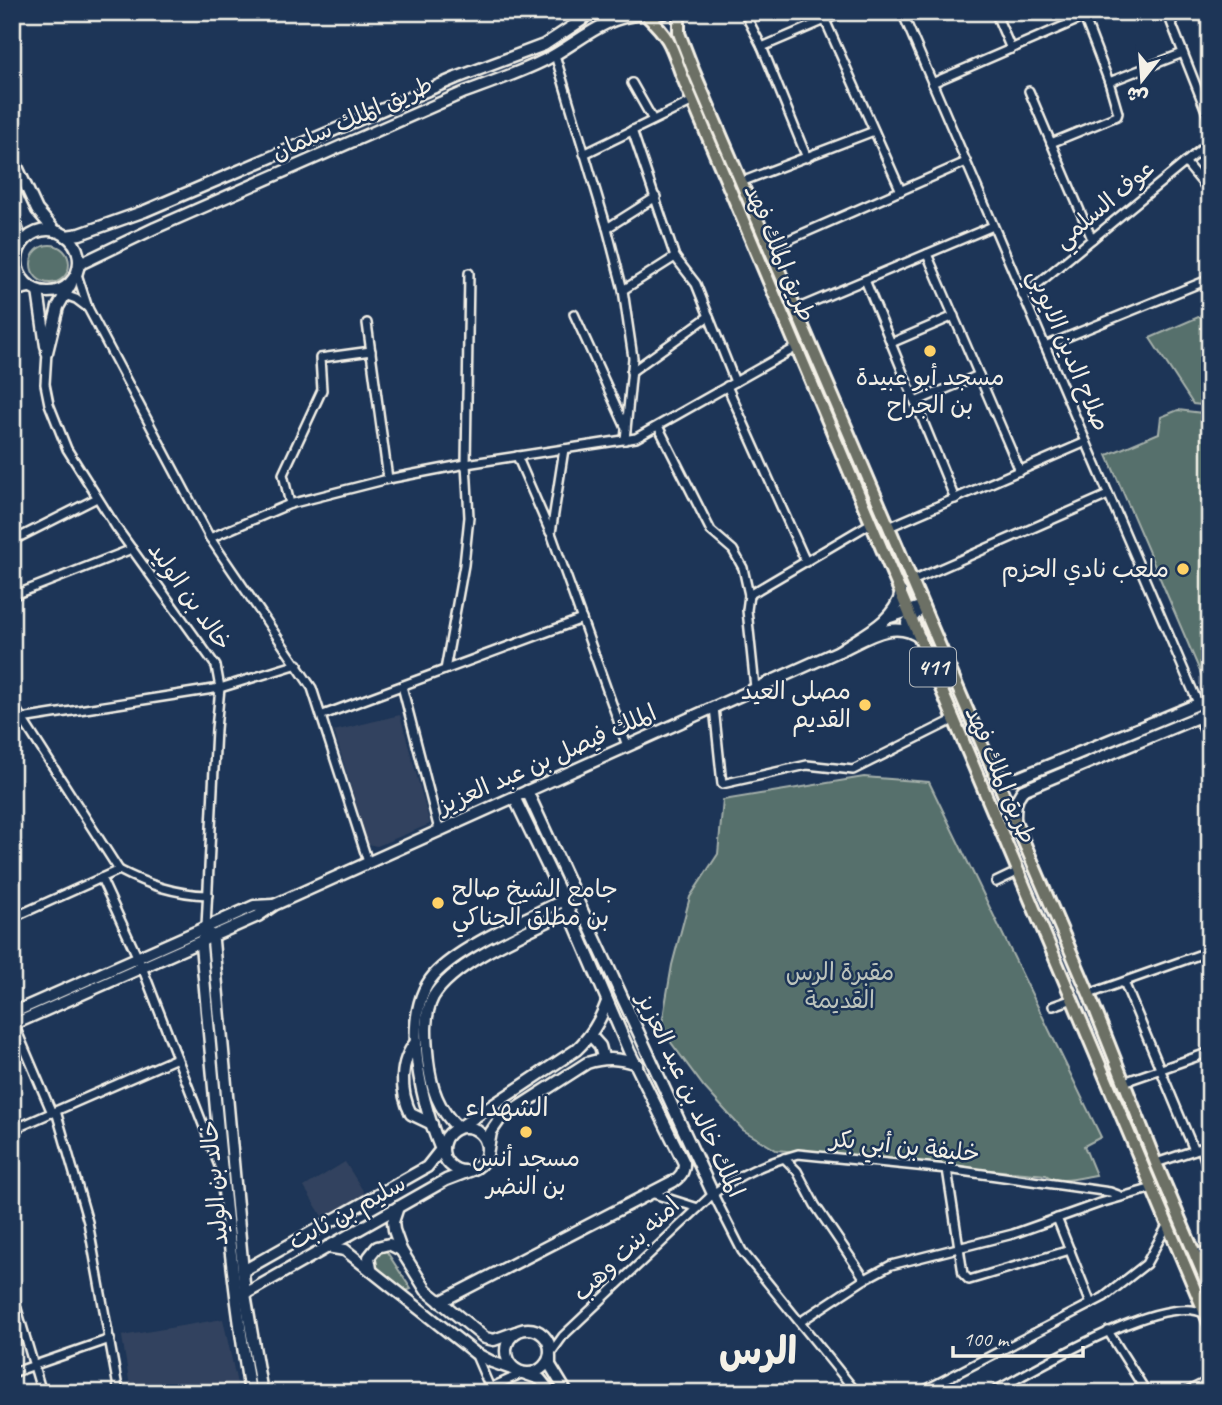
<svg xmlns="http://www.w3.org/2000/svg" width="1222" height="1405" font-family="Caveat,'Playpen Sans Arabic',sans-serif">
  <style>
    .built { fill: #33435e }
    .green { fill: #566f6c; stroke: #a5b0aa; stroke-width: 2 }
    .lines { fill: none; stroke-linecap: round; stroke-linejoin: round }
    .street-casing { stroke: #f4f1e8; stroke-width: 12 }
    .secondary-casing { stroke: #f4f1e8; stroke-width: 15 }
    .primary-casing { stroke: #f4f1e8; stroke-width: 16 }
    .street { stroke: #1d3557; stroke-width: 7 }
    .secondary { stroke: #1d3557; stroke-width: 10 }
    .primary { stroke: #6c7065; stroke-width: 10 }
    .poi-dot { fill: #ffd166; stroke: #1d3557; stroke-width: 2.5 }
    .labels { text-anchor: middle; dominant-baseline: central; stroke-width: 5; stroke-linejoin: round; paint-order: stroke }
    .shield { fill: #1d3557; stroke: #b4b9bc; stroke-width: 2 }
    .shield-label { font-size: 23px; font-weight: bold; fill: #f4f1e8 }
    .street-label { font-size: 24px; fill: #f4f1e8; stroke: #1d3557 }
    .poi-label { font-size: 24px; fill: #f4f1e8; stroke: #1d3557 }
    .park-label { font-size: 24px; fill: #bdc4bd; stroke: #1d3557 }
    .neighbourhood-label { font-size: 26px; fill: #f4f1e8; stroke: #1d3557 }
    .town-label { font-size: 38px; font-weight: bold; fill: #f4f1e8; stroke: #1d3557 }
  </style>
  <rect width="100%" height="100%" fill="#1d3557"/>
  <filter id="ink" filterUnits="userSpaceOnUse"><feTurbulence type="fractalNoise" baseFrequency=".0143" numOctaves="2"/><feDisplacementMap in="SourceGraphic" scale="14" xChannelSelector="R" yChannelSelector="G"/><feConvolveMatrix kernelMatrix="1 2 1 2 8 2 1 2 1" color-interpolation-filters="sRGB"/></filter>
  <g filter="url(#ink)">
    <g class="built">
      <polygon points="400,715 430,824 377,846 368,844 334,731"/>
      <polygon points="345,1162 365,1194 324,1219 304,1187"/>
      <polygon points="223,1319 237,1384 232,1390 223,1393 131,1393 122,1336"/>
    </g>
    <g class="green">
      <circle cx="50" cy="264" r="19"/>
      <polygon points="1210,312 1210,406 1193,404 1150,338"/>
      <polygon points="1178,410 1210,414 1210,686 1205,683 1107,455 1159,433 1161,417"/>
      <path d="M864,777L929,782L1101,1137L1084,1146L1096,1175C1081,1177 1058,1185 1046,1175L776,1150L743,1130L704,1087L661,1029L672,965L690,897L718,854L723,800Z"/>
      <polygon points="385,1249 411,1289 406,1291 371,1263 374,1254"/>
    </g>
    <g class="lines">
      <g class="street-casing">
        <g id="street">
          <polyline points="744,12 762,47 807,158"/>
          <polyline points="902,12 1198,703"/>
          <polyline points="995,12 1011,49"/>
          <polyline points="1167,12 1210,121"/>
          <polyline points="1084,17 1109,82 1183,53"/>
          <polyline points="825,20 901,191"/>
          <polyline points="762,47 844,12"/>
          <polyline points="555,55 607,228 623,290 633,358 625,440"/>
          <polyline points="632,83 653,120"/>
          <polyline points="932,83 1096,12"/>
          <polyline points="1029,91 1092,239"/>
          <polyline points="632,130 675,257 696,284 735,382"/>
          <polyline points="1051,143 1117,116 1118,113 1109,82"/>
          <polyline points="584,154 693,101"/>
          <polyline points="1185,162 1210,192"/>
          <polyline points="741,182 874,131"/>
          <polyline points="607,228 656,197"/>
          <polyline points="770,248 966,162"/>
          <polyline points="927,254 1020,471"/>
          <polyline points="865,280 955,499"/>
          <polyline points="623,290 675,257"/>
          <polyline points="56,292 76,299 88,308 77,274"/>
          <polyline points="1023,296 1210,142"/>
          <polyline points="88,308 210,538 312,688 368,862"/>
          <polyline points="796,309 993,226"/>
          <polyline points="574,314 626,428"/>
          <polyline points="367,323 388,479"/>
          <polyline points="891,343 954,316"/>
          <polyline points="1045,346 1210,279"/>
          <polyline points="47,352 45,384 49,404 67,449 116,527 216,666 220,688 216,729 206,927"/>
          <polyline points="631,372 709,316"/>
          <polyline points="727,386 806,562"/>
          <polyline points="915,402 979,375"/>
          <polyline points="658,426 711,531 733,550 743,568 749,595 747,610 755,688"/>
          <polyline points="564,449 551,533 627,746"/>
          <polyline points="517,456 550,532"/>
          <polyline points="290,504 283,474 322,390 320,358 371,351"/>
          <polyline points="889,527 1086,442"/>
          <polyline points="210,538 290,504 388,479 466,464 636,438 797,347"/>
          <polyline points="12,541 97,498"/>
          <polyline points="912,581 1108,495"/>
          <polyline points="749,595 871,523"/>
          <polyline points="12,596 132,549"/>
          <polyline points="445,670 464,565 469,517 466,464 469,273"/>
          <polyline points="402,686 439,830"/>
          <polyline points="12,703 119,870"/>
          <polyline points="714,707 722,784 807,765 853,770 955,719"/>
          <polyline points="323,715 582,619"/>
          <polyline points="21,719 220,688 298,664"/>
          <polyline points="101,878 142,967 219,1166"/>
          <polyline points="996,882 1019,871"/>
          <path d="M12,918L119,870C148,885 175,894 208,895"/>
          <polyline points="1124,982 1194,1150"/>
          <polyline points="1089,994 1210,951"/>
          <polyline points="1053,1006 1073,999"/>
          <polyline points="14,1024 52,1113"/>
          <polyline points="1124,1082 1210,1052"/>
          <polyline points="56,1111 88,1222 119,1393"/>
          <polyline points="12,1130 177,1058"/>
          <polyline points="1201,1148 1210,1175"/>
          <polyline points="784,1158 797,1171 815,1205 865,1279"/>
          <polyline points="1156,1163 1210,1145"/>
          <polyline points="947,1169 963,1274 969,1280 1070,1250"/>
          <polyline points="651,1193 698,1208"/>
          <polyline points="713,1194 742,1251 857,1393"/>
          <polyline points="1057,1218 1091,1304"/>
          <polyline points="1195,1254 1210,1250"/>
          <polyline points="12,1292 42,1393"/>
          <polyline points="800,1322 865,1279 891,1265 1013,1234 1100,1203 1153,1188"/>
          <polyline points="1108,1331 1147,1393"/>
          <polyline points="475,1353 490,1388 523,1373"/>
          <path d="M550,1354L563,1336L713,1194C739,1174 766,1163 798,1154L947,1169L1110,1192L1121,1196"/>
          <polyline points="12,1373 110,1339"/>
          <polyline points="919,1393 1104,1297 1146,1264 1168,1224"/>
          <path d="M991,1393C1031,1372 1164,1290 1205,1314"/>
          <polyline points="1184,1393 1210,1380"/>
        </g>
      </g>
      <g class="secondary-casing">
        <g id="secondary">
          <polyline points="12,156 37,210 55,231"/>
          <polyline points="12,215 20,237 20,247"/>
          <circle cx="48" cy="261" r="31"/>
          <polyline points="66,236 80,234 145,211 456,78 544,45 582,20 589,12"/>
          <path d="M80,264L155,228L465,92C492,82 519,73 545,60C577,44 605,15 641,15"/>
          <polyline points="12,291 29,287"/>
          <polyline points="38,291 46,346"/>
          <polyline points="47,352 58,307 71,284"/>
          <path d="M901,592C895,622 862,635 839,651C864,640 895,617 920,638"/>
          <polyline points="890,617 923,606 907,623"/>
          <polyline points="1199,716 1210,740"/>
          <polyline points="995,773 1006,778 1018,778 1210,699"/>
          <polyline points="527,791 713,1194"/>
          <path d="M1015,821C1015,809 1015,799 1023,790L1210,712"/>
          <polyline points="206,927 213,941 245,1294 262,1393"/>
          <path d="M203,938L201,945C215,1095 226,1244 250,1393"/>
          <polyline points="12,1013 254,906 273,905"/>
          <polyline points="12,1025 258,916 274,905 839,651"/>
          <polyline points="591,1036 600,1046 603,1057"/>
          <path d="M416,1042C399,1062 400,1092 411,1114L432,1124"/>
          <circle cx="465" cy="1149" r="22"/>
          <path d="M460,1127L576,1050C591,1036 599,1023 607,1002"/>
          <path d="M458,1128C438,1109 431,1088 428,1061C426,1041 423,1016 433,997C454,961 531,930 569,911"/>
          <path d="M443,1154C423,1110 398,1016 434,975C461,945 527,919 564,900"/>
          <path d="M487,1154L491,1132L500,1119L587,1063C605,1057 618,1058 637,1064"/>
          <polyline points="398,1207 393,1222 394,1230 401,1250 426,1290 485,1338 494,1340 516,1332"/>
          <polyline points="327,1247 345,1250 475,1353 492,1362 540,1379 551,1393"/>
          <polyline points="371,1269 369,1257 377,1247 389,1244 401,1250"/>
          <polyline points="243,1271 427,1167 442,1148"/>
          <polyline points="245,1294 446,1180 472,1170"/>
          <path d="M440,1302L674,1181C681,1176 684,1172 684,1163L629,1051L569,911L514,797"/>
          <circle cx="528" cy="1351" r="22"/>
          <polyline points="550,1356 550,1365 567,1393"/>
        </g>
      </g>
      <g class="primary-casing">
        <g id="primary">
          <polyline points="637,12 655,16 665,12"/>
          <polyline points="679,12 679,33 694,72 1089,994 1156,1163 1210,1290"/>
          <path d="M647,16C671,39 671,46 682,76L1210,1325"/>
        </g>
      </g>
      <use href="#street" class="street"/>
      <use href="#secondary" class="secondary"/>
      <use href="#primary" class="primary"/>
    </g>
  </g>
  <g class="poi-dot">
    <circle cx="930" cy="351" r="7"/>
    <circle cx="1183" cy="569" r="7"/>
    <circle cx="865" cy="705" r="7"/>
    <circle cx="438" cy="903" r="7"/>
    <circle cx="526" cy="1132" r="7"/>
  </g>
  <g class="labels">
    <rect class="shield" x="910" y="647.5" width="46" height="39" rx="5"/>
    <g class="shield-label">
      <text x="933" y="667">411</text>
    </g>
    <g class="street-label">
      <text transform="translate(352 118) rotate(-24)">طريق الملك سلمان</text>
      <text transform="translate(1104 204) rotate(-40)">عوف السلمي</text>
      <text transform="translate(780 253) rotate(67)">طريق الملك فهد</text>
      <text transform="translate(1069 350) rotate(67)">صلاح الدين الايوبي</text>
      <text transform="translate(190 596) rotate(55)">خالد بن الوليد</text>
      <text transform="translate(547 759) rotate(-24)">الملك فيصل بن عبد العزيز</text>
      <text transform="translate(1001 775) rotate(67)">طريق الملك فهد</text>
      <text transform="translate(691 1095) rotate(65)">الملك خالد بن عبد العزيز</text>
      <text transform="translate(905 1146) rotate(6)">خليفة بن أبي بكر</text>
      <text transform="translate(214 1183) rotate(-95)">خالد بن الوليد</text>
      <text transform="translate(347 1212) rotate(-29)">سليم بن ثابت</text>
      <text transform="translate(626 1249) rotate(-44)">امنه بنت وهب</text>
    </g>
    <g class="poi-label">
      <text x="930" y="377">مسجد أبو عبيدة<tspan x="930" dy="28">بن الجراح</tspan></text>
      <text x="1169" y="569" text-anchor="end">ملعب نادي الحزم</text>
      <text x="851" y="691" text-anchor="end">مصلى العيد<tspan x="851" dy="28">القديم</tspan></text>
      <text x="452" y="889" text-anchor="start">جامع الشيخ صالح<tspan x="452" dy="28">بن مطلق الحناكي</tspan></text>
      <text x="526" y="1158">مسجد أنس<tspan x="526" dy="28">بن النضر</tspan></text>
    </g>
    <g class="park-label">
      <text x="840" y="972">مقبرة الرس<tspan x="840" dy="28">القديمة</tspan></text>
    </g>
    <g class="neighbourhood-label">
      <text x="507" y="1107">الشهداء</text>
    </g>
    <g class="town-label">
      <text x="758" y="1351">الرس</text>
    </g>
  </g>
  <rect width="1222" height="1405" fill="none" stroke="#1d3557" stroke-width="42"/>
  <rect x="21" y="21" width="1180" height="1363" fill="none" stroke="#f4f1e8" stroke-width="2.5" filter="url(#ink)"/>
  <g transform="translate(1142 80) rotate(197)" stroke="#1d3557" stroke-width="5" paint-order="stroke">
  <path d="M0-5L12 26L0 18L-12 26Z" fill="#f4f1e8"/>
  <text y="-10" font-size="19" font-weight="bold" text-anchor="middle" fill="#f4f1e8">ش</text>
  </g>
  <path d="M953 1346v10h130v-10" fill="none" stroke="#f4f1e8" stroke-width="3.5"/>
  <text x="963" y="1346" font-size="21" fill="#f4f1e8" stroke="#1d3557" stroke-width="5" paint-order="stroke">100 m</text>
</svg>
